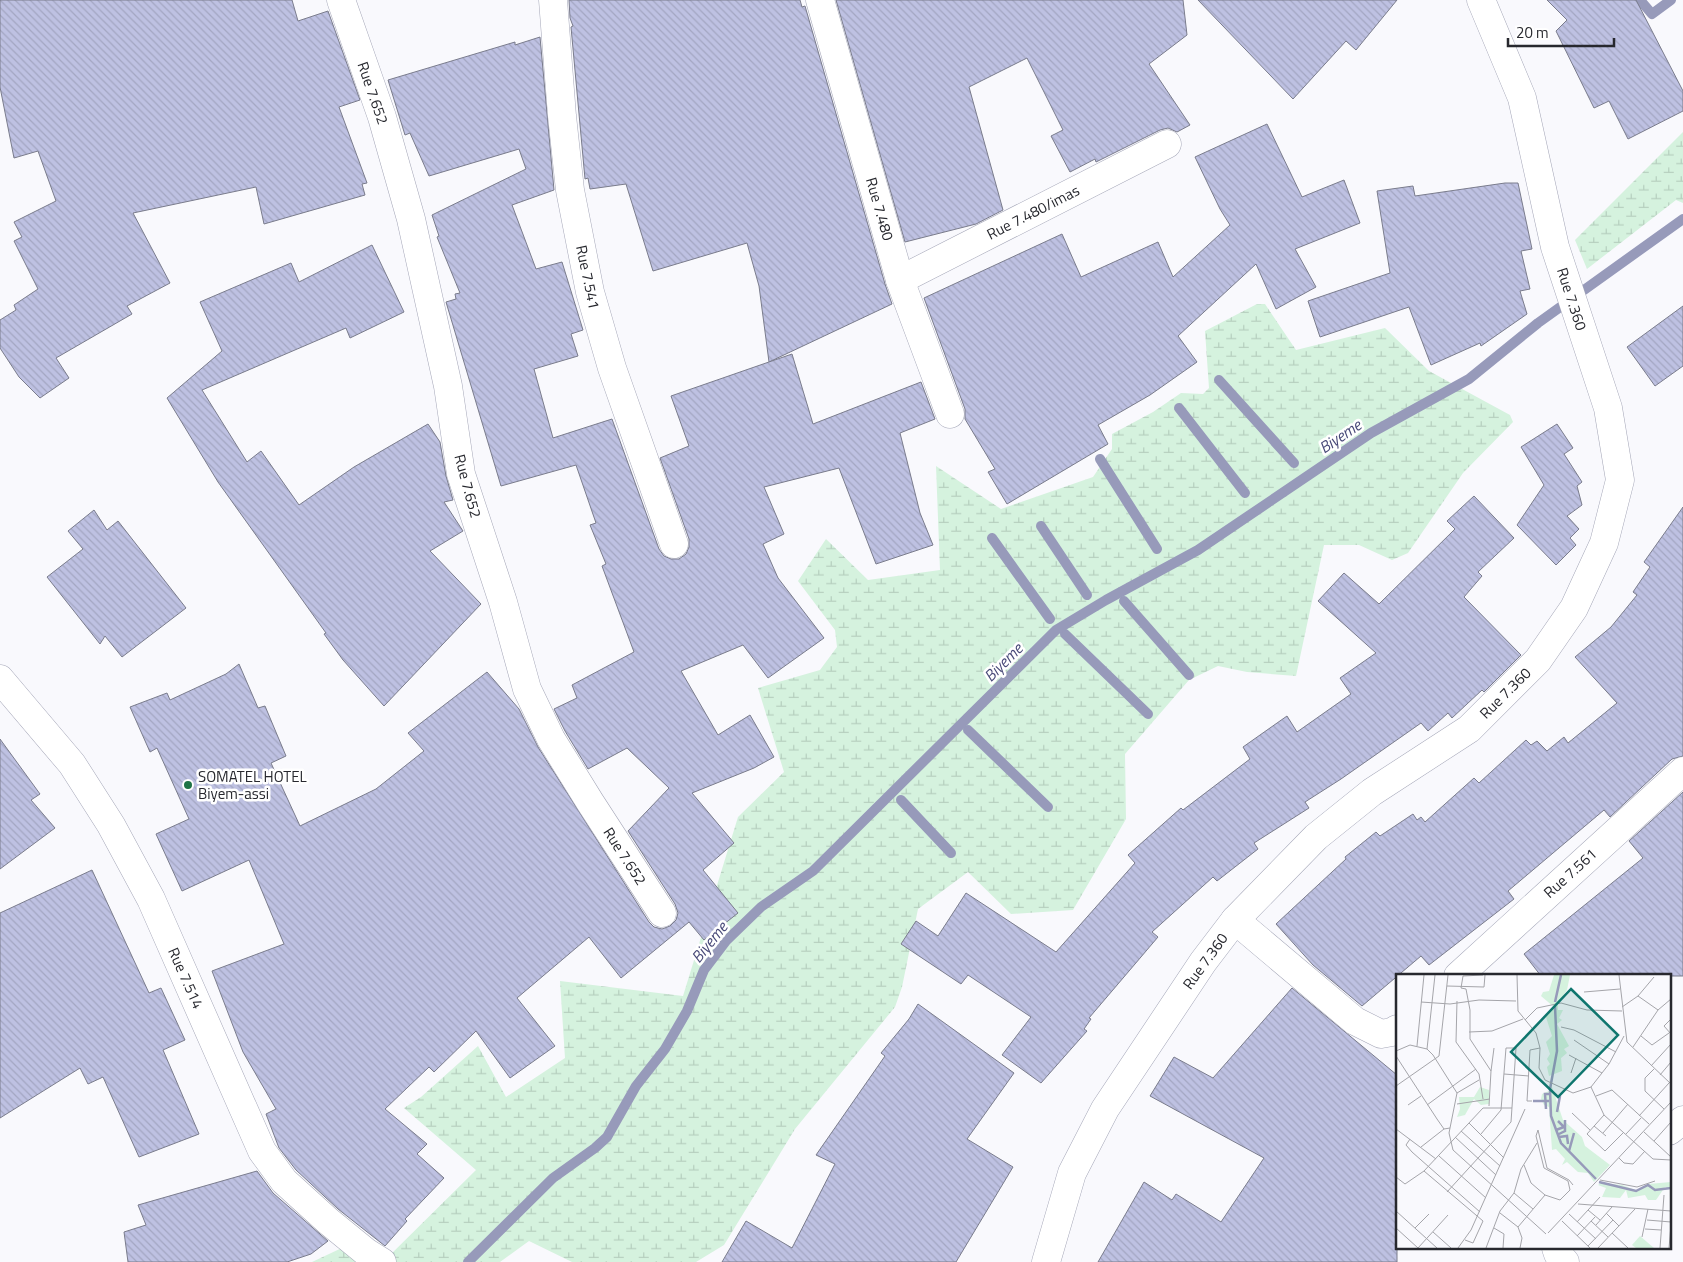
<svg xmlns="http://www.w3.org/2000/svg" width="1683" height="1262" font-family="'Titillium Web',sans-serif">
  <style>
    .wetland { fill: url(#wetland-marsh) }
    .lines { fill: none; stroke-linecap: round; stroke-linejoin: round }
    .stream { stroke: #979aba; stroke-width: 10 }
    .building { fill: url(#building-back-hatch); stroke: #7a7c8c }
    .street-casing { stroke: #a5a7b8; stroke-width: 29 }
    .street { stroke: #fff; stroke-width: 28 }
    .poi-dot { fill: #1e7345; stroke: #fff; stroke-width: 2 }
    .labels { text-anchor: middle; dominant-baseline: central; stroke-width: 5; stroke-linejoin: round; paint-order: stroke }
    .street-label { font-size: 15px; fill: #27282e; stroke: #fff }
    .poi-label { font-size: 15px; fill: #27282e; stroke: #fff; text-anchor: start }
    .water-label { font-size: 16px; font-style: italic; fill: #484978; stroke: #fff }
    .inset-river { fill: none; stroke: #979aba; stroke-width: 2.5 }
    .inset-road { fill: none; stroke: #a5a5aa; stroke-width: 1 }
    .view { fill: #0f766e; fill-opacity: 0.15; stroke: #0f766e; stroke-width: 2.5 }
    .inset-edge { fill: none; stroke: #27282e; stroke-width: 2.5 }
  </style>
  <defs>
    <pattern id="wetland-marsh" width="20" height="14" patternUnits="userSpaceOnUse" patternTransform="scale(1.25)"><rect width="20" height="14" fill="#d5f2de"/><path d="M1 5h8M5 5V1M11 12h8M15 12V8" fill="none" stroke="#b7d0bf"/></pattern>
    <pattern id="building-back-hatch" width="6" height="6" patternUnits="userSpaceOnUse" patternTransform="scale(1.25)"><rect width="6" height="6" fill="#bec1e2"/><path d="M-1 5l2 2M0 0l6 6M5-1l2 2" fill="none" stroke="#a3a6c2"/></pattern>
  </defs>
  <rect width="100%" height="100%" fill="#f9f9fd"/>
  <g class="wetland">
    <polygon points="1683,132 1683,203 1676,200 1587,269 1575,240"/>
    <polygon points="1257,304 1265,304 1296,350 1385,328 1429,371 1510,415 1513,422 1463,473 1408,553 1392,560 1359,545 1324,545 1296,676 1247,672 1218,666 1189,680 1125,754 1126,819 1073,910 1011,914 968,872 918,909 902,987 895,1007 795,1129 724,1245 696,1262 572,1262 529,1241 500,1262 383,1262 476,1170 404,1108 421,1097 478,1046 506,1097 565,1058 560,981 683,996 738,817 784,772 758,688 820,670 837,647 835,630 798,581 826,539 868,580 940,570 936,466 1001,509 1093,477 1112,449 1112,434 1153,412 1181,393 1203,394 1209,388 1205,331"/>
    <polygon points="346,1246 366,1262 312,1262"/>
  </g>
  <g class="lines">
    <g class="stream">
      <polyline points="1640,0 1652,14 1671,0"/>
      <polyline points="1219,380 1294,463"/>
      <polyline points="1179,408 1245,493"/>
      <polyline points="1100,459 1157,549"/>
      <polyline points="1041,526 1087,595"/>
      <polyline points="992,538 1050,619"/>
      <polyline points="1124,601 1189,675"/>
      <polyline points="1065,634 1148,714"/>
      <polyline points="968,730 1048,807"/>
      <polyline points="901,800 951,853"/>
      <polyline points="468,1262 553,1178 595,1148 607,1137 636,1086 665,1049 687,1011 704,970 726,941 761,907 813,871 1056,630 1106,600 1198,550 1371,433 1469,379 1538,323 1683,219"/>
    </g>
  </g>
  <g class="building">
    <polygon points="0,0 292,0 298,21 328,11 360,100 339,107 367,183 362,184 365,195 264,224 256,187 133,213 170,283 127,306 132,314 56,358 69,378 40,398 19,377 0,348 0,320 16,310 14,305 38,289 14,241 22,237 14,222 56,201 38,151 14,158 0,87"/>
    <polygon points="569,0 800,0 802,7 805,6 885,284 892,304 769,362 759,286 747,243 653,271 626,184 590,189 588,178 585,179 571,27 573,26 570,18"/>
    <polygon points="836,0 1183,0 1187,35 1149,64 1190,125 1177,132 1168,128 1160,130 1096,162 1095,159 1070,172 1051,136 1063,130 1027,58 969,87 1003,210 976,224 905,242"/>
    <polygon points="1198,0 1397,0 1356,50 1346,41 1293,99"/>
    <polygon points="1547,0 1636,0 1683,91 1683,111 1628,139 1609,101 1594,108 1556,31 1567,20"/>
    <polygon points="540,37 554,190 512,205 536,269 562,262 583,330 571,334 578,356 534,369 553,438 612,419 659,549 664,556 671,559 679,559 686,554 689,547 689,539 660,458 689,446 671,396 792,354 813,424 921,382 935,419 900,433 920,513 933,545 876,564 839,468 764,487 784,534 763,544 778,578 824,638 768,678 743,645 681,671 718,735 750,715 774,757 754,768 692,793 734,843 703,870 738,913 704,940 689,922 621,978 589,937 517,998 555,1046 510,1078 476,1031 434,1072 429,1067 385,1109 427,1144 417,1154 444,1178 405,1219 407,1221 385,1246 338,1209 296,1170 279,1148 266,1114 276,1109 243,1052 212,971 284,944 249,860 182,891 156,834 189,819 157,748 150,752 130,707 167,693 170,700 226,674 239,664 258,708 265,706 286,756 271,763 300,826 376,789 424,751 408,733 487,672 519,709 538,747 649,922 654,927 662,929 670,926 676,920 678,913 675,904 628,831 669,788 627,748 588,769 565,731 554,709 577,698 572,685 634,652 602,566 606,564 590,525 596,523 576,465 501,486 446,302 456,299 455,294 460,293 437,237 439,236 432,215 526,169 519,149 429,176 410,133 405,135 388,80 515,42 515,45"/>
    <polygon points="1267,124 1302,197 1344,180 1360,223 1295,249 1316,287 1276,309 1256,264 1178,336 1197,362 1150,395 1098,425 1108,444 1007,504 988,472 995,469 965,419 965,409 924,298 1062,234 1081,277 1158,242 1173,277 1230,225 1220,209 1195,157"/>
    <polygon points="1505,183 1518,183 1532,249 1521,251 1530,289 1520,291 1527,314 1481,346 1480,343 1431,365 1409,307 1320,337 1308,301 1390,273 1377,191 1413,186 1415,196"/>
    <polygon points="372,245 404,312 350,338 346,328 202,390 247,462 261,451 299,505 354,467 428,424 440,442 446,476 453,500 444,502 463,531 430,551 481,604 384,706 343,660 324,634 326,633 218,482 167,398 222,351 200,302 291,263 299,282"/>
    <polygon points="1683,306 1683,366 1655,386 1627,347"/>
    <polygon points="1557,424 1573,448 1564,454 1582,482 1577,486 1582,505 1567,516 1579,529 1570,538 1576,545 1556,565 1517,525 1544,485 1521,447"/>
    <polygon points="1474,496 1514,538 1478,572 1482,576 1464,597 1521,655 1484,692 1482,690 1452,718 1448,713 1428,731 1421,723 1341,779 1305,802 1309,808 1254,843 1258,849 1217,881 1213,877 1152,932 1158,937 1089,1018 1091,1019 1084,1029 1087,1031 1041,1083 1002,1055 1031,1017 968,975 961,984 901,944 916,921 938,936 966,893 1056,952 1135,863 1128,855 1181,808 1183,810 1250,759 1243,747 1287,716 1297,732 1351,694 1340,678 1376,653 1318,601 1344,573 1379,604 1455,529 1447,521"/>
    <polygon points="1683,507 1683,756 1672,759 1610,817 1604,810 1508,891 1514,899 1429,965 1421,956 1362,1006 1313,965 1276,924 1346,859 1345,857 1376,832 1380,836 1413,814 1417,820 1421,817 1425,822 1474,778 1479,783 1526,740 1531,745 1537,741 1547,751 1564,737 1568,743 1617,703 1575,657 1611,627 1637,595 1633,592 1650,567 1644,562"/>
    <polygon points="94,510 107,530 118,521 186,608 122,657 105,636 100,644 47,577 83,549 68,531"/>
    <polygon points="0,739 40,794 31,800 55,828 0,869"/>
    <polygon points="1683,792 1683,976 1541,976 1524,954 1643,858 1629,841"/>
    <polygon points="92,870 149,993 161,988 185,1040 163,1050 199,1134 139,1157 103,1077 88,1084 80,1068 0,1118 0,913"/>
    <polygon points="1292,988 1397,1075 1397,1262 1098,1262 1144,1182 1172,1200 1176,1194 1221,1222 1264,1158 1150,1096 1174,1057 1213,1078"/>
    <polygon points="918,1004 1014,1073 967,1139 1013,1167 956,1262 722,1262 746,1221 792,1248 835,1164 816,1155 885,1056 881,1053 909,1019"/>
    <polygon points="257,1171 273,1193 328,1241 311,1254 287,1262 128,1262 124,1232 146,1225 138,1205"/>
  </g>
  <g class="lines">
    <g class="street-casing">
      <g id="street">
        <polyline points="341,0 382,117 411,219 448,386 461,474 503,602 527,689 551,739 590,802 662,913"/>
        <polyline points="553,0 562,116 570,190 590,292 612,368 674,544"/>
        <polyline points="820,0 900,280 950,414"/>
        <polyline points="900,280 1167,144"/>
        <polyline points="0,679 72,764 111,825 151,899 262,1151 284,1181 328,1221 366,1252 382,1262"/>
        <polyline points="1235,920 1355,1021 1381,1034 1392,1032 1397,1029"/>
        <polyline points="1458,976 1683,771"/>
        <polyline points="1669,1131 1683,1120"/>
        <polyline points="1556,1248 1558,1254 1565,1262"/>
        <polyline points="1046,1262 1072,1173 1105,1109 1203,962 1235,920 1316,837 1372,792 1469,729 1538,660 1574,608 1604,543 1620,480 1608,408 1555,247 1522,98 1481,0"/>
      </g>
    </g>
    <use href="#street" class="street"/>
  </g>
  <circle class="poi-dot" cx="188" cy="785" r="5"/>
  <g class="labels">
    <g class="street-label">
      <text transform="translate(373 93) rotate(71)">Rue 7.652</text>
      <text transform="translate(880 209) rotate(74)">Rue 7.480</text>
      <text transform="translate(1033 212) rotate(-27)">Rue 7.480/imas</text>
      <text transform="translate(588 277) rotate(78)">Rue 7.541</text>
      <text transform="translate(1572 299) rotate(72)">Rue 7.360</text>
      <text transform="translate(468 486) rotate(75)">Rue 7.652</text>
      <text transform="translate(1505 693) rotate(-45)">Rue 7.360</text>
      <text transform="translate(625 856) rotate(57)">Rue 7.652</text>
      <text transform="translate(1570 873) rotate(-42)">Rue 7.561</text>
      <text transform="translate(1205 961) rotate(-54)">Rue 7.360</text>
      <text transform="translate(186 978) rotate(66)">Rue 7.514</text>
    </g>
    <g class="poi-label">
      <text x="198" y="776">SOMATEL HOTEL<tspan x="198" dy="17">Biyem-assi</tspan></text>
    </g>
    <g class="water-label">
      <text transform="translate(1340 436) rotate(-34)">Biyeme</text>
      <text transform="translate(1003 662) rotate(-45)">Biyeme</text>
      <text transform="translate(709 942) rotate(-51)">Biyeme</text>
    </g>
  </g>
  <g transform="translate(1396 974)">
    <rect width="275" height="275" fill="#f9f9fd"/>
    <path d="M84,113L93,116V130L85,131L78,125L69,141L61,143L64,135L63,123H78Z" fill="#d5f2de"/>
    <path d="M158,1H174L171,16L162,29V36H167L163,44L166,46L161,50L173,72L168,75L171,79L165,84L166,97L153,102L151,93L154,90L151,85L154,80L150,68L156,62L150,43L158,33L145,22L147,18L153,17ZM155,110L167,146L186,163L189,172L214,191L198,208L192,199L182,198L171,188L166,191L169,185L160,175L156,176L153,133L148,131L145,125L146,120L155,116ZM275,208V215L269,213L260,226H252L249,221L232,224L230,216L224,224L206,223L210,214L202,211L205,209L226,211L242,217L252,210Z" fill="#d5f2de"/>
    <path d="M244,262L258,274H240L236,271Z" fill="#d5f2de"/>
    <path class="inset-river" d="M159,28L165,1M159,32L161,77L154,115L155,142L165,169L200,205M137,127H153M150,135L149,120H153M161,138L164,122M160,156L168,153L162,147M163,160L169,157V146M163,163L171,162L172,170M173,177L178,159M203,208L240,217L252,211L259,216L275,214"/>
    <path class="inset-road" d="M87,1L67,2L65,14L70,15L74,36V65L95,97L93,132M121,1L122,37L140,59L144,74L143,94L149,106L177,119L195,113L213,90L228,62M223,1L231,68L275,110M51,12L88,13L89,1M188,18L224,15M242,22L262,36M61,27L60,68L83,100L87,125M25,28L54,30L83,26L120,27M226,33L242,22L258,3M275,45L268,52L275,60M129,46L141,34L165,29L191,36L226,37M165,53L178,56L220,78M73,58L96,57L127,45M245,62L256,71L273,59M178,66L213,90M21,72L28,1M237,73L262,36L275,25M31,75L39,1M0,77L14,71L31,75L37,81L61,119L53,159L57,176L150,260M173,81L206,99M0,82L41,145L48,155L54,154M255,92L275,70M258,95L249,104V117L268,135M95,97L98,74M175,99L180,84M108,100L133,102M264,101L275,88M0,112L43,82L52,1M195,113L208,141L257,185L275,186M61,119L83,106M200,122L216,116L253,150M136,127H131L134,76L144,74M61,130L94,125M12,131L25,122M31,131L80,95M176,139L194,156M208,141L191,160L209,177L228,158M243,142L273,109M73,149L108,184M198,152L210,162M0,155L40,185M65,157L104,192M248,158L275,183M207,159L232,130M230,160L245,144M59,163L100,201M14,165L10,171L16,178L84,238M258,167L275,148M25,173L48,155M43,182L90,224M223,184L228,189L237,190L249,177M128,191L135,209L149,221L164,226L174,216L172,207L148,194L140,162L142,156L151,194L173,206L177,211M28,197L87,247L77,269L69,266M0,203L9,210L28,197L87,134H116M204,206L241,213L259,207M51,218L115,148L120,74H110L105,136L85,160M118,219L137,235M182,230L275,237M192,236L204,246M0,237L41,274M104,239L122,253L126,264L124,274M210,239L223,252M173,240L200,265M251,246L275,248M166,247L194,274M195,247L212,263M181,248L204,223M200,251L216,233M122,253L149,221M0,254L22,274M19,254L33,240M98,254L108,260L107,274M249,255L265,256M37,258L55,274M152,259L275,128M216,259L232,274M181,262L199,243M246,263L252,235M192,272L217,246M22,274L52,241M62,274L75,256L129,135M90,274L104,237L118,219L125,195L141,169M202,274L239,235M264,274L268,221M273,274L275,251"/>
    <path class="view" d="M175,15L222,61L162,123L115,78Z"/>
    <rect width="275" height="275" class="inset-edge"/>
  </g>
  <path d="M1508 38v8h106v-8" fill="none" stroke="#27282e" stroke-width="2.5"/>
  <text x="1516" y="38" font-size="15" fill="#27282e" stroke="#ffffff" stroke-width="4" paint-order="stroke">20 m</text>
</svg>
